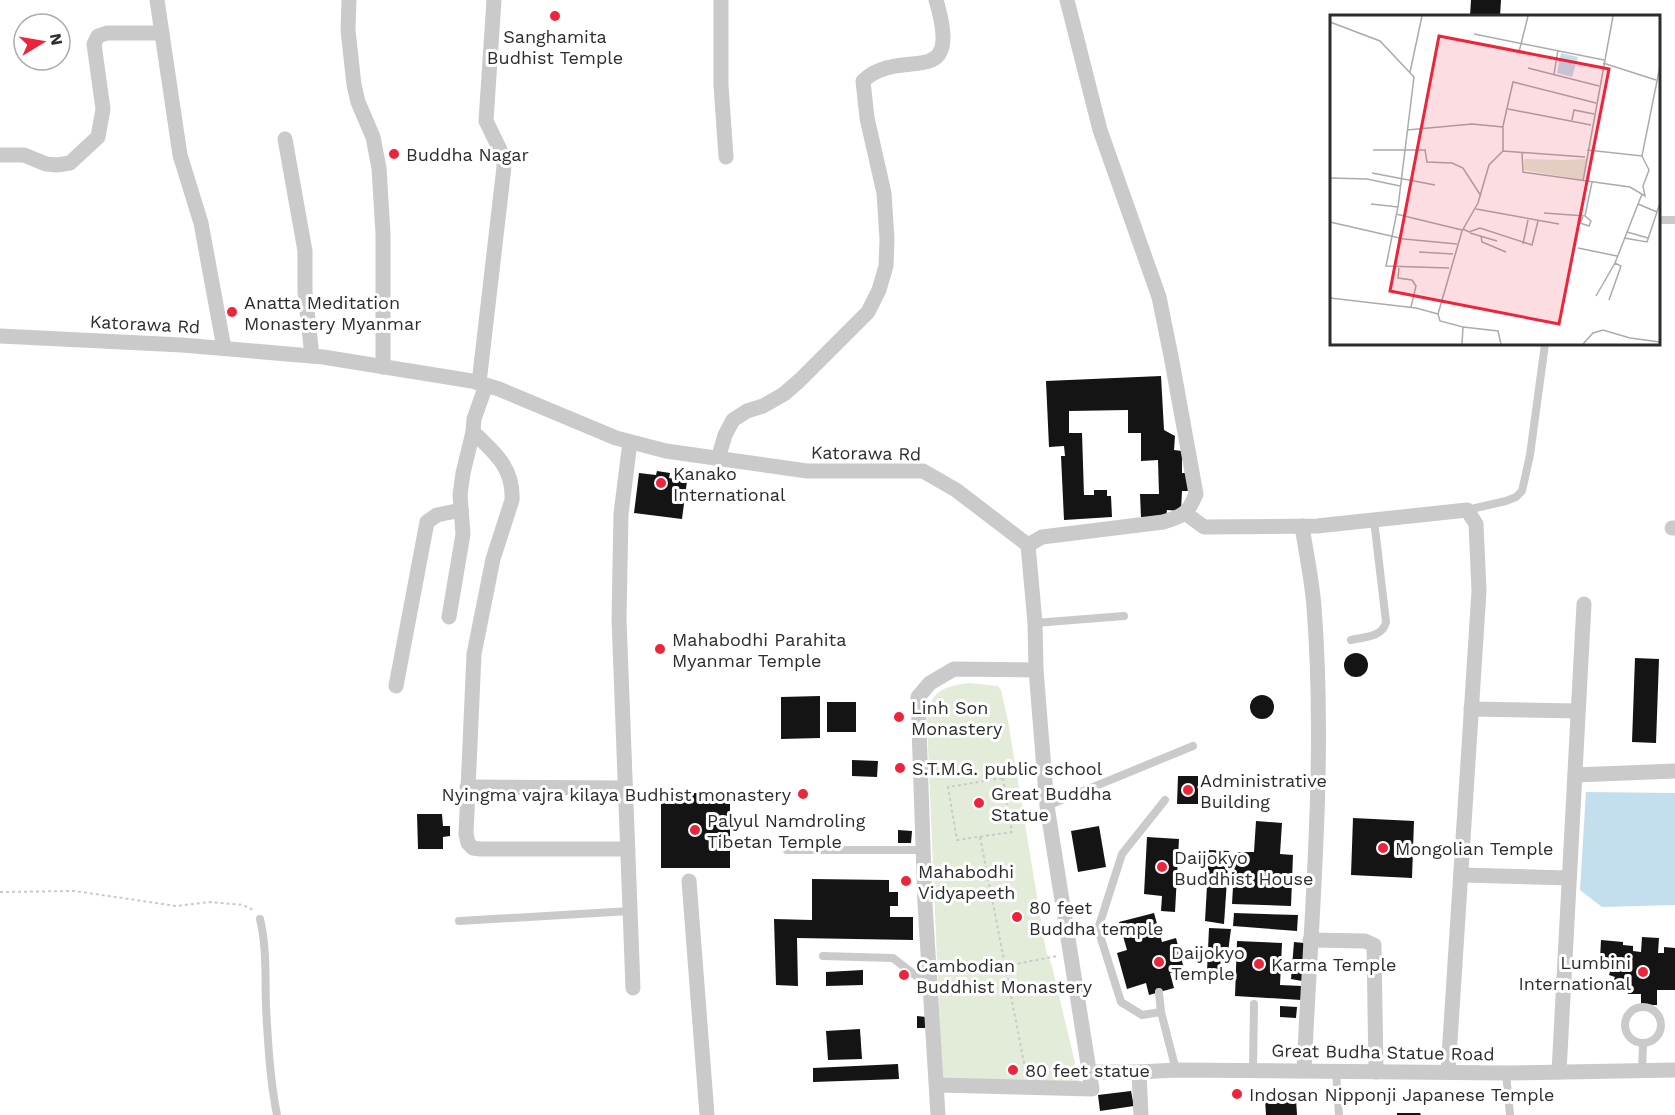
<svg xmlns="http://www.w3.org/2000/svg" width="1675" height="1115" font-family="'Work Sans',sans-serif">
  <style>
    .green { fill: #e3ebd9 }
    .water { fill: #c3deed }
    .building { fill: #141414 }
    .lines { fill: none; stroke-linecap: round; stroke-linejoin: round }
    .path { stroke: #cacaca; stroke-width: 2; stroke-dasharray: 3 3; stroke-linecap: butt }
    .service { stroke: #cacaca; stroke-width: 8 }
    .minor { stroke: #cacaca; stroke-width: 15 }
    .poi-dot { fill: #ee243b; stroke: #fff; stroke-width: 2 }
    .labels { text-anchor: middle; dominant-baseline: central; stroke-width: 6; stroke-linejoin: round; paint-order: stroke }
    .poi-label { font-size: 18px; fill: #2d2d2d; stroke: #fff; text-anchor: start }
    .street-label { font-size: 18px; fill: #2d2d2d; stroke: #fff }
    .inset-road { fill: none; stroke: #ababab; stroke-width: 1.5 }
    .view { fill: #ee243b; fill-opacity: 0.15; stroke: #ee243b; stroke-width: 3 }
    .inset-edge { fill: none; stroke: #2d2d2d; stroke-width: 3 }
  </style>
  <rect width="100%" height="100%" fill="#fff"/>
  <path class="green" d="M969,683L998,686L1001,690L1008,721L1046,951L1052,966L1080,1084L942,1079L927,723C929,692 940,687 969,683Z"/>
  <polygon class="water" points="1586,792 1675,793 1675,905 1602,907 1580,890"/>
  <g class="building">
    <polygon points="1471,0 1501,0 1500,16 1470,16"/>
    <polygon points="1161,376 1164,430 1175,436 1174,450 1182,451 1182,473 1188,473 1188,491 1182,491 1181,511 1167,510 1166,517 1141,517 1140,494 1159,494 1158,460 1141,461 1141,433 1128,433 1128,410 1069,411 1069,433 1082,433 1084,495 1094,495 1094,490 1107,490 1107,496 1111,496 1112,517 1064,520 1061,456 1065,456 1064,446 1049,447 1046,381"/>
    <polygon points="657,471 670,473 669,478 687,481 682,519 634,513 639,473 656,475"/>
    <circle cx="1356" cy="665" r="12"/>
    <polygon points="1635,658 1659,659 1656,743 1632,742"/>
    <circle cx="1262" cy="707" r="12"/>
    <polygon points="820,696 820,738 781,739 781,697"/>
    <rect x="827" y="702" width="29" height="30"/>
    <polygon points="852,760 878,761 877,777 852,776"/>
    <polygon points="1178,776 1198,776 1198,804 1177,804"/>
    <rect x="661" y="793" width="69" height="75"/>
    <polygon points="417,814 442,814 443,826 450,826 450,836 443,837 443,849 418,849"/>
    <polygon points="1353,818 1414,821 1412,878 1351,875"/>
    <polygon points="1256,821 1282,823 1280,854 1293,855 1291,906 1232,904 1235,852 1254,852"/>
    <polygon points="1099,826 1106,867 1078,872 1071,831"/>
    <polygon points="898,830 912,831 911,843 898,843"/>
    <polygon points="1147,837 1179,839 1175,912 1161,911 1162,896 1144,894"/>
    <polygon points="1209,850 1229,851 1224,924 1205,921"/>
    <polygon points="812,879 889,880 889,892 898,892 898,906 890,906 890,917 913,917 913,940 797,938 798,986 776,985 774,919 812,920"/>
    <polygon points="1154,913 1162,942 1176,938 1184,969 1170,973 1174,988 1149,995 1146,983 1127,989 1117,953 1127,950 1119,922"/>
    <polygon points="1234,913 1298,915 1297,931 1233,926"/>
    <polygon points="1209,928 1231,929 1228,952 1221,951 1220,972 1207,971"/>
    <polygon points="1642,937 1659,938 1658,953 1664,953 1664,947 1675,948 1675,990 1657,990 1657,1005 1641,1005 1641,994 1628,994 1629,988 1622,988 1622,982 1613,981 1615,977 1609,975 1611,968 1608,968 1608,960 1600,959 1601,940 1623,942 1623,945 1633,946 1633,951 1641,952"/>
    <polygon points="1237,941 1282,943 1280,985 1302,986 1301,1000 1235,996"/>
    <polygon points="1294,942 1304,943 1302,981 1291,979"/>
    <polygon points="863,970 863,985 826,986 826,972"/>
    <polygon points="1280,1006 1297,1007 1296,1018 1280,1017"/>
    <polygon points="917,1016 926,1017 925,1028 917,1028"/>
    <polygon points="860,1029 862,1059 828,1060 826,1031"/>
    <polygon points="898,1064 899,1079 813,1082 813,1068"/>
    <polygon points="1131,1091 1134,1106 1100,1111 1098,1095"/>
    <polygon points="1265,1099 1296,1099 1297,1115 1266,1115"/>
    <polygon points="1397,1113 1420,1113 1421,1115 1397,1115"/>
  </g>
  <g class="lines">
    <g class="path">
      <polygon points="1003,778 1012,832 957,840 948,787"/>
      <polyline points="980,837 1026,1073"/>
      <polyline points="0,892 75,891 176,906 210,902 243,905 255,911"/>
      <polyline points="1006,966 1057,956"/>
    </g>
    <g class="service">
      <polyline points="1658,220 1675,220"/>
      <polyline points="1467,510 1506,501 1516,497 1522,491 1530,455 1545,344"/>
      <polyline points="1035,623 1124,616"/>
      <path d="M1351,640C1364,637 1383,637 1386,622L1374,520"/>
      <polyline points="1047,806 1193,746"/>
      <polyline points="787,850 923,850"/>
      <path d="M260,919C267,948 265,978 266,1007C268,1043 270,1080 277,1115"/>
      <polyline points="459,921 630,911"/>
      <polyline points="823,956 893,958 929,986"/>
      <polyline points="1159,992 1161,1012 1176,1070"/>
      <circle cx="1643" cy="1025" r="18"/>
      <polyline points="1161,1012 1142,1015 1121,1002 1098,929 1122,854 1165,800"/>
      <polyline points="1253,1070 1254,1004"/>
      <polyline points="1336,1071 1339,1115"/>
      <polyline points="1642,1071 1643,1043"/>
      <polyline points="1506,1073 1510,1115"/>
    </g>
    <g class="minor">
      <polyline points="157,0 180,155 201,223 224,348"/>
      <polyline points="349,0 348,30 354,85 358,102 373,137 379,168 383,234 383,367"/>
      <polyline points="721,0 721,85 726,157"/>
      <polyline points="285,139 305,251 305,292 312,356"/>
      <polyline points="0,155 24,155 46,164 57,165 70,163 98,137 103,109 94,44 98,36 107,33 162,33"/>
      <path d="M0,336L182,345L323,357L472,381L499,389L616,438L666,451L807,471H923L956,490L1028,545L1042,537L1163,522C1183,516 1188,514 1196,494L1171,356L1159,297L1100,130L1067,0"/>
      <polyline points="479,383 504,167 503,156 486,121 494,0"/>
      <path d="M486,385L474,419L473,432C494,452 514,468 512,500L493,559L474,654L466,834L468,843L473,848L480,849H628"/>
      <polyline points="630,442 621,514 619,619 633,988"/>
      <path d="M718,459L725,435L733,420L747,411L763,406L784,394L800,380L868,312L879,290L886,266L887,239L884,193L867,118L863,81C902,44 964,95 936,0"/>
      <polyline points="1185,513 1204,527 1317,526 1467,510 1476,524 1479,591 1448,1072"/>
      <path d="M1302,526C1306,553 1312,580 1314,607C1326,761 1311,917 1304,1071"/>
      <polyline points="1672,528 1675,528"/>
      <polyline points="449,617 463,534 460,495 463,473 473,432"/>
      <polyline points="396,686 427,522 437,515 461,510"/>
      <polyline points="1471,709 1578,711"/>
      <polyline points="1575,775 1675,771"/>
      <polyline points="467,787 625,788"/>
      <polyline points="1461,875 1569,878"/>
      <polyline points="689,881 707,1115"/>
      <polyline points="1310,940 1365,941 1374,945 1376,1072"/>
      <polyline points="1091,1072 1139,1072 1176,1070 1506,1073 1675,1070"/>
      <polyline points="1139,1072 1141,1115"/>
      <polyline points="1559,1072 1584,604"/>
      <polyline points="937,1085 1092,1089 1047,806 1036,670 1035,623 1028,545"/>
      <polyline points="938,1115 925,904 918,697 930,683 954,669 1036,670"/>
    </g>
  </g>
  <g class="poi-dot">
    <circle cx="555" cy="16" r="6"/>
    <circle cx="394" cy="154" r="6"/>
    <circle cx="232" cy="312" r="6"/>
    <circle cx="661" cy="483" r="6"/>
    <circle cx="660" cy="649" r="6"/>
    <circle cx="899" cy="717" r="6"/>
    <circle cx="900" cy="768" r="6"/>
    <circle cx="1188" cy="790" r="6"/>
    <circle cx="803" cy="794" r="6"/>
    <circle cx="979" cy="803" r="6"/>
    <circle cx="695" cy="830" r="6"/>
    <circle cx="1383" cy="848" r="6"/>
    <circle cx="1162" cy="867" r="6"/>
    <circle cx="906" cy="881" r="6"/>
    <circle cx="1017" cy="917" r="6"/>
    <circle cx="1159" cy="962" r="6"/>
    <circle cx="1259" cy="964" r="6"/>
    <circle cx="1643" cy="972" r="6"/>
    <circle cx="904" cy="975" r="6"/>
    <circle cx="1013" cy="1070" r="6"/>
    <circle cx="1237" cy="1094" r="6"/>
  </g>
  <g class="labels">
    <g class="poi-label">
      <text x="555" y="36" text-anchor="middle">Sanghamita<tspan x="555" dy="21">Budhist Temple</tspan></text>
      <text x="406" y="154">Buddha Nagar</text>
      <text x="244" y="302">Anatta Meditation<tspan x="244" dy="21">Monastery Myanmar</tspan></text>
      <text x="673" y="473">Kanako<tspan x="673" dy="21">International</tspan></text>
      <text x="672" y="639">Mahabodhi Parahita<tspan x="672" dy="21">Myanmar Temple</tspan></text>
      <text x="911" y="707">Linh Son<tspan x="911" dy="21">Monastery</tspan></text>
      <text x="912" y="768">S.T.M.G. public school</text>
      <text x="1200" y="780">Administrative<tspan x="1200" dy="21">Building</tspan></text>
      <text x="991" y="793">Great Buddha<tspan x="991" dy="21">Statue</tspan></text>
      <text x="791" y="794" text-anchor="end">Nyingma vajra kilaya Budhist monastery</text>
      <text x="707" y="820">Palyul Namdroling<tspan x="707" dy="21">Tibetan Temple</tspan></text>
      <text x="1395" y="848">Mongolian Temple</text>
      <text x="1174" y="857">Daijokyo<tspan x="1174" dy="21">Buddhist House</tspan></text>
      <text x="918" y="871">Mahabodhi<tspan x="918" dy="21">Vidyapeeth</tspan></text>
      <text x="1029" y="907">80 feet<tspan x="1029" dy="21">Buddha temple</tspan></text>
      <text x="1171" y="952">Daijokyo<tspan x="1171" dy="21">Temple</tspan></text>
      <text x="1631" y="962" text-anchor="end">Lumbini<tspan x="1631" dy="21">International</tspan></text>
      <text x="1271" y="964">Karma Temple</text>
      <text x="916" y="965">Cambodian<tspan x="916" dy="21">Buddhist Monastery</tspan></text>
      <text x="1025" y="1070">80 feet statue</text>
      <text x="1249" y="1094">Indosan Nipponji Japanese Temple</text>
    </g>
    <g class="street-label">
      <text transform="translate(145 324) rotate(3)">Katorawa Rd</text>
      <text transform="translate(866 453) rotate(1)">Katorawa Rd</text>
      <text transform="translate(1383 1052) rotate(1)">Great Budha Statue Road</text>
    </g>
  </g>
  <g transform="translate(1330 15)">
    <rect width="330" height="330" fill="#fff"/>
    <path d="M194,144L235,145L257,144L252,165L194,155Z" fill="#e3ebd9"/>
    <path d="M231,38L248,42L242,62L227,58Z" fill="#c3deed"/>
    <path class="inset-road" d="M0,7L50,26L84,62L68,192L56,251L119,253M144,19L274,45M189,37L198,1M273,48L326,65M198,53L269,71M80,57L92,1M224,59L228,35M178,94L261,110M242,105L244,95L264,99M173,111L183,67L266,88M77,115L142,109L173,112V136L159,150L148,188L132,216L108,299L110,306L133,312L132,329M43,135H95L97,147L122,148L133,153L151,181M257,135L312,141L330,51M173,136L255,142M192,138L193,157L300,172L315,181L313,171L319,155L312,141M42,158L105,170M0,163L37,164L70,171M253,166L283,1M41,189L68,192M308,189L327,197M146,194L229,209M214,198L255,201L262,167M66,199L132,215M253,202L250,208L259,211L261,206L255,201M0,207L74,224L127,229M133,214L139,217L150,213L202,230L208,206M297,217L318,223M140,218L167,226M151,221L152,227L176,237M294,223L317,227L330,188M193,229L198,205M248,233L287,241M89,237L123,239M69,253L68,263L82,265L86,271L81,292M266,281L285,248L312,179M0,283L86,293L108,299M279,285L291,251L285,248M133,312L168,316L171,329M253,329L263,318L273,315L300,323L330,327"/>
    <path class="view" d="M109,21L279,54L229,309L60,276Z"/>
    <rect width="330" height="330" class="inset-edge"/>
  </g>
  <g transform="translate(42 42) rotate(79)"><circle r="28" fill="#ffffff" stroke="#ababab" stroke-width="1.5"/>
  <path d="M0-4.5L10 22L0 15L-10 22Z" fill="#ee243b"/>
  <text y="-9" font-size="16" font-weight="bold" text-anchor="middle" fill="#2d2d2d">N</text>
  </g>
</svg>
